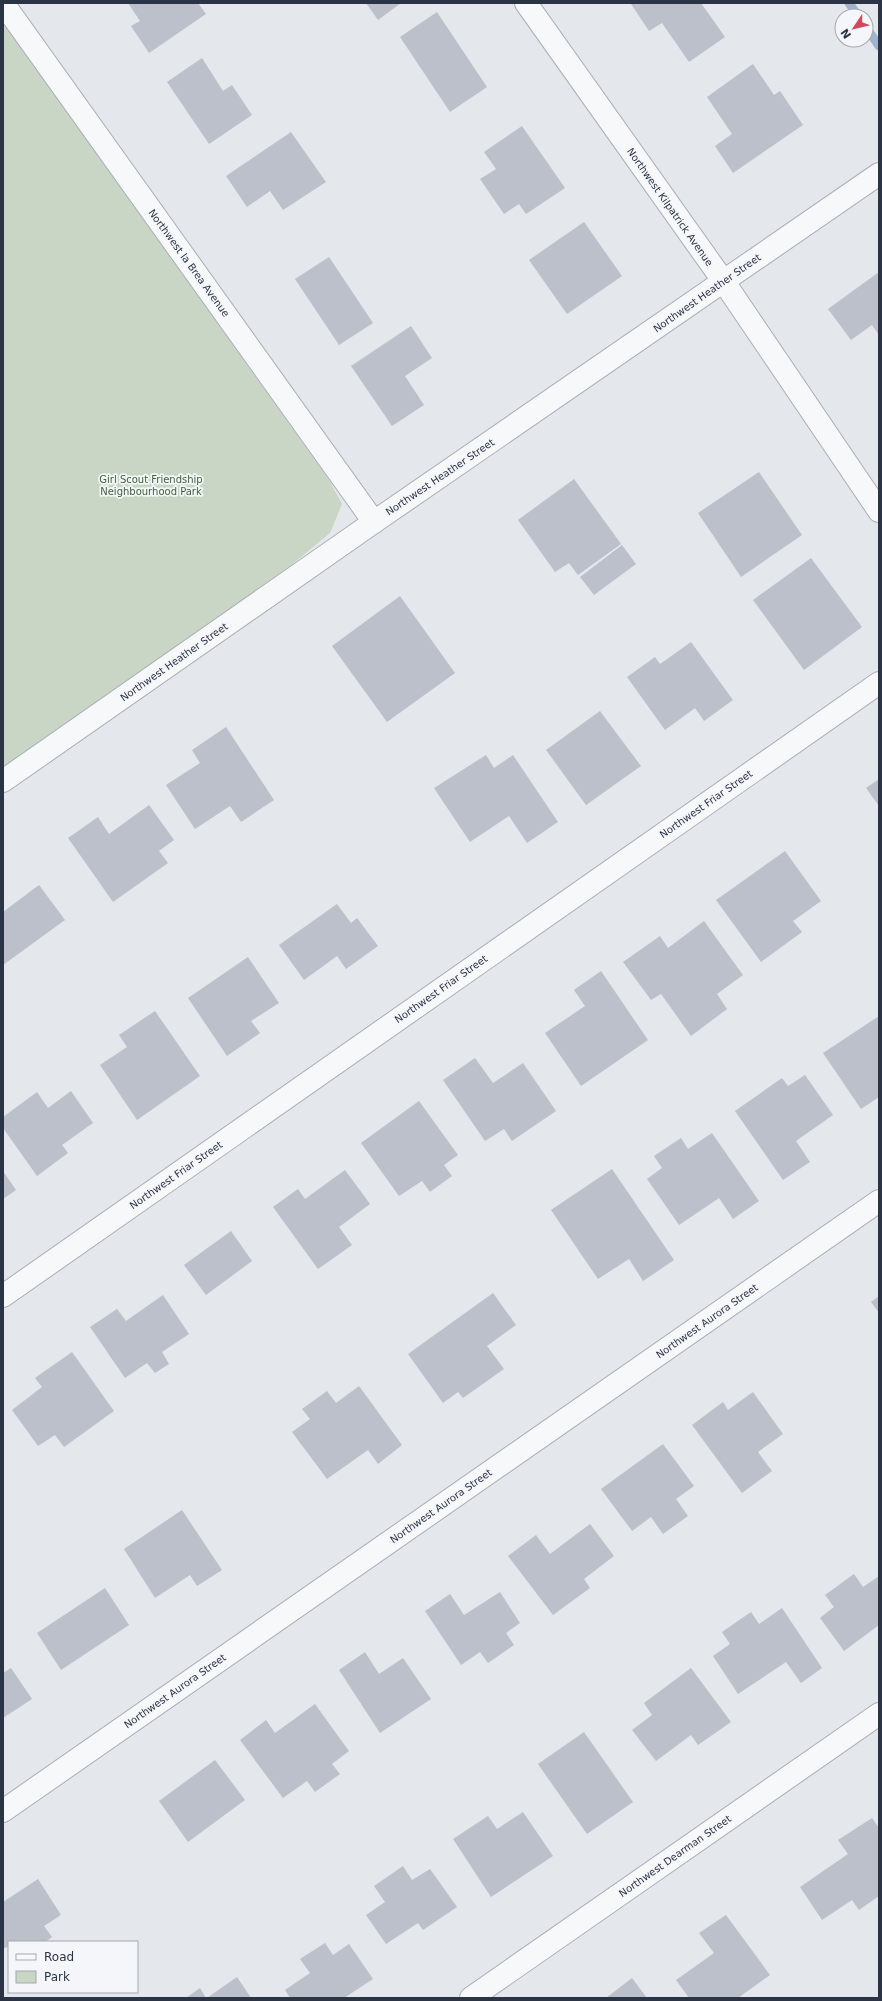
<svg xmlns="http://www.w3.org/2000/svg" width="882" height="2001" font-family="'DejaVu Sans',sans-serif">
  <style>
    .green { fill: #c9d6c5 }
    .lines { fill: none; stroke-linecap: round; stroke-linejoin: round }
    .stream { stroke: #9fb4cc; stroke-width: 9 }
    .building { fill: #bbc0ca }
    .minor-casing { stroke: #a9aeb7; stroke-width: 24 }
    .minor { stroke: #f7f8fa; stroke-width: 22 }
    .labels { text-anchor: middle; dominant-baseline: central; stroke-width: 3.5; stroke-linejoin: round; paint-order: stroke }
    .street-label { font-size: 10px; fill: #2b3445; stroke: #f4f6f9 }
    .park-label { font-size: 10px; fill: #3f6138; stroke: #f4f6f9 }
  </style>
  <rect width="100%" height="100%" fill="#e4e7ec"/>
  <polygon class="green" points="3,22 329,480 342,504 330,533 266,586 3,769"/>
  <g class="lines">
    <g class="stream">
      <polyline points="849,3 858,16"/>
      <polyline points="866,27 879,46"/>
    </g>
  </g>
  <g class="building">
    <polygon points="128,3 198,3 206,14 149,53 131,26 140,21"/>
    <polygon points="366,3 401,3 378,20"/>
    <polygon points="632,3 701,3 725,37 689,62 662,23 649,31 631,4"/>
    <polygon points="437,12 487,87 450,112 400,37"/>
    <polygon points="202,58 223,91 232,85 252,115 209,144 167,82"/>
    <polygon points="753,64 774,95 780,91 803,125 733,173 715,146 732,134 707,97"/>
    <polygon points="522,126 565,188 526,214 519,204 504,214 480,179 496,169 484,152"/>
    <polygon points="291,132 326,182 283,210 270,191 247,207 226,176"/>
    <polygon points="584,222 622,276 567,314 529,260"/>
    <polygon points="329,257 373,323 339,345 295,279"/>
    <polygon points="879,272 879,335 872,325 851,340 828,309"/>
    <polygon points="411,326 432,358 405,376 424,405 392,426 351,366"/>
    <polygon points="759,472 802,535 741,577 698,513"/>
    <polygon points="574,479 621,544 578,575 569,563 555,572 518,520"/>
    <polygon points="622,545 636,564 594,595 580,577"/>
    <polygon points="811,558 862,627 804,670 753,600"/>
    <polygon points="400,596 455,673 387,722 332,646"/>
    <polygon points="691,642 733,700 704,721 695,708 665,730 627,677 655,657 660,664"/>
    <polygon points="600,711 641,766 586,805 546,750"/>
    <polygon points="226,727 274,800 241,822 230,806 195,829 166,785 200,763 192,750"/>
    <polygon points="486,755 494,768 513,755 558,822 527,843 509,816 470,842 434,788"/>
    <polygon points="879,779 879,806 866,788"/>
    <polygon points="149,805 174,840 159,851 168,863 113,902 68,838 98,817 109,834"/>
    <polygon points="785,851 821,901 793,921 802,932 761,962 716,900"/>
    <polygon points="39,885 65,920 3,965 3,912"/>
    <polygon points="337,904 351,923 357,918 378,946 346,969 337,956 304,980 279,945"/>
    <polygon points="704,921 743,975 717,994 727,1009 691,1036 661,994 651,1000 623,962 660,936 668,948"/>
    <polygon points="248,957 279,1003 251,1021 260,1033 227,1056 188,998"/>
    <polygon points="601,971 648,1040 581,1086 545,1033 585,1006 574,990"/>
    <polygon points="155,1011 200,1076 137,1120 100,1065 127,1047 119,1035"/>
    <polygon points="879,1016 879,1097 861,1109 823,1053"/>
    <polygon points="475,1058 493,1083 523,1063 556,1111 512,1141 504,1129 485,1141 443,1080"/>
    <polygon points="805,1075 833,1115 796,1141 810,1162 783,1180 735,1111 782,1078 788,1086"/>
    <polygon points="71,1091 93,1123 62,1145 68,1153 37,1176 3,1128 3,1117 37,1092 48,1108"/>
    <polygon points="419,1101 458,1155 444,1165 452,1176 430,1192 422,1181 399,1196 361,1143"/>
    <polygon points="712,1133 759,1201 733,1219 719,1198 679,1225 647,1179 662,1168 654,1156 681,1138 688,1149"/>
    <polygon points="612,1169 674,1260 643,1281 629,1259 598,1279 551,1210"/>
    <polygon points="345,1170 370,1204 339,1227 352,1245 318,1269 273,1207 298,1189 305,1199"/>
    <polygon points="3,1171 16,1190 3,1199"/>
    <polygon points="231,1231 252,1261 206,1295 184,1265"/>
    <polygon points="493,1293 516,1325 487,1346 504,1369 463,1398 458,1392 443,1403 408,1354"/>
    <polygon points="163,1295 189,1334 162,1352 169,1364 155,1373 147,1363 125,1378 90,1327 117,1309 126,1321"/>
    <polygon points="879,1296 879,1313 871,1302"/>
    <polygon points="72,1352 114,1411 64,1447 55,1435 38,1446 12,1410 42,1387 35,1378"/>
    <polygon points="359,1386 402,1445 378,1464 368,1450 327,1479 292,1432 310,1419 302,1409 327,1391 336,1403"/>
    <polygon points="753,1392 783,1434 758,1452 772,1471 742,1493 692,1425 723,1402 728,1410"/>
    <polygon points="663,1444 694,1486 676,1499 688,1516 663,1534 651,1517 632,1531 601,1489"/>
    <polygon points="182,1510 222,1570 197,1586 190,1575 155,1598 124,1549"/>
    <polygon points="590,1524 614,1556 584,1579 590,1588 553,1615 508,1556 536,1535 550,1554"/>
    <polygon points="854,1574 863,1587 879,1576 879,1625 844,1651 820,1618 834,1607 825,1595"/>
    <polygon points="105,1588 129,1625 61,1670 37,1633"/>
    <polygon points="500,1592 520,1623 506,1633 514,1645 488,1663 480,1652 461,1665 425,1611 450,1594 464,1615"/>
    <polygon points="782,1608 822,1668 801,1683 786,1662 738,1694 713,1656 730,1644 722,1632 751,1612 759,1624"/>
    <polygon points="365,1652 379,1674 403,1658 431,1699 380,1733 339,1670"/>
    <polygon points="11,1668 32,1699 3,1718 3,1673"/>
    <polygon points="691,1668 731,1722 698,1745 691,1735 656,1761 632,1730 652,1715 644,1703"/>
    <polygon points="315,1704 349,1751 332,1764 340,1774 315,1792 307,1781 283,1798 240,1740 266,1720 275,1733"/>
    <polygon points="584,1732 633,1802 587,1834 538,1764"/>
    <polygon points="215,1760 245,1800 188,1842 159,1801"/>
    <polygon points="523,1812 553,1856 491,1897 453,1839 488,1816 497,1829"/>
    <polygon points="872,1818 879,1828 879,1896 859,1910 852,1900 822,1920 800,1887 848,1854 838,1840"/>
    <polygon points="403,1866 412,1880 430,1869 457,1907 423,1930 418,1923 386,1944 366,1915 385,1902 374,1886"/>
    <polygon points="38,1879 61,1915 44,1926 52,1937 45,1942 9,1942 9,1946 3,1949 3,1902"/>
    <polygon points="726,1915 770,1975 738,1998 689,1998 676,1980 714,1953 699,1933"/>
    <polygon points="325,1943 333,1955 349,1944 373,1979 344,1998 290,1998 285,1990 310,1973 300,1959"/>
    <polygon points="237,1977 251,1998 207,1998"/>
    <polygon points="632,1978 647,1998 606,1998"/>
    <polygon points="200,1988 206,1998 186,1998"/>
  </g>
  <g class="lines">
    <g class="minor-casing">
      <g id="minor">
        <polyline points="3,3 374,522"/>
        <polyline points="526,3 724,282 879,511"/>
        <polyline points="3,781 374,522 879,174"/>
        <polyline points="3,1296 879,683"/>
        <polyline points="3,1811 879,1201"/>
        <polyline points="471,1998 879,1714"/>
      </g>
    </g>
    <use href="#minor" class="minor"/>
  </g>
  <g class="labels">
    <g class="street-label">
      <text transform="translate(670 207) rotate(55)">Northwest Kilpatrick Avenue</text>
      <text transform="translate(189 263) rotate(54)">Northwest la Brea Avenue</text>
      <text transform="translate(707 293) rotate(-35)">Northwest Heather Street</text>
      <text transform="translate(440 477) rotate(-34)">Northwest Heather Street</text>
      <text transform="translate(174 662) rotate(-35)">Northwest Heather Street</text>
      <text transform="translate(706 804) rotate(-35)">Northwest Friar Street</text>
      <text transform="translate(441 989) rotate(-35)">Northwest Friar Street</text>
      <text transform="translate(176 1175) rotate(-35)">Northwest Friar Street</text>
      <text transform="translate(707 1321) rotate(-35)">Northwest Aurora Street</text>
      <text transform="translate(441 1506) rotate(-35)">Northwest Aurora Street</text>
      <text transform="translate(175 1691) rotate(-35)">Northwest Aurora Street</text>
      <text transform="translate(675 1856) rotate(-35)">Northwest Dearman Street</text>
    </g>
    <g class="park-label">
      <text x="151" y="479">Girl Scout Friendship<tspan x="151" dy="12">Neighbourhood Park</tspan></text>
    </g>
  </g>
  <rect width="882" height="2001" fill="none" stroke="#2b3445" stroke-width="8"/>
  <rect x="8" y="1941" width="130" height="52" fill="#f4f6f9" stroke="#a4a8b1"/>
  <rect x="16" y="1954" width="20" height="6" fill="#f7f8fa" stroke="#a4a8b1"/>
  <text x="44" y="1961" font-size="12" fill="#2b3445">Road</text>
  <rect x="16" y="1971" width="20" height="12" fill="#c9d6c5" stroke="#a4a8b1"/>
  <text x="44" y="1981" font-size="12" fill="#2b3445">Park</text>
  <g transform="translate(854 28) rotate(235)"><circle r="19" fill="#f4f6f9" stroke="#a4a8b1"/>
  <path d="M0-3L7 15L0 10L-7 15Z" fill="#d1495b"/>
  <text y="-6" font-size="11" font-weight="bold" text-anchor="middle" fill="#2b3445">N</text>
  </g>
</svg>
